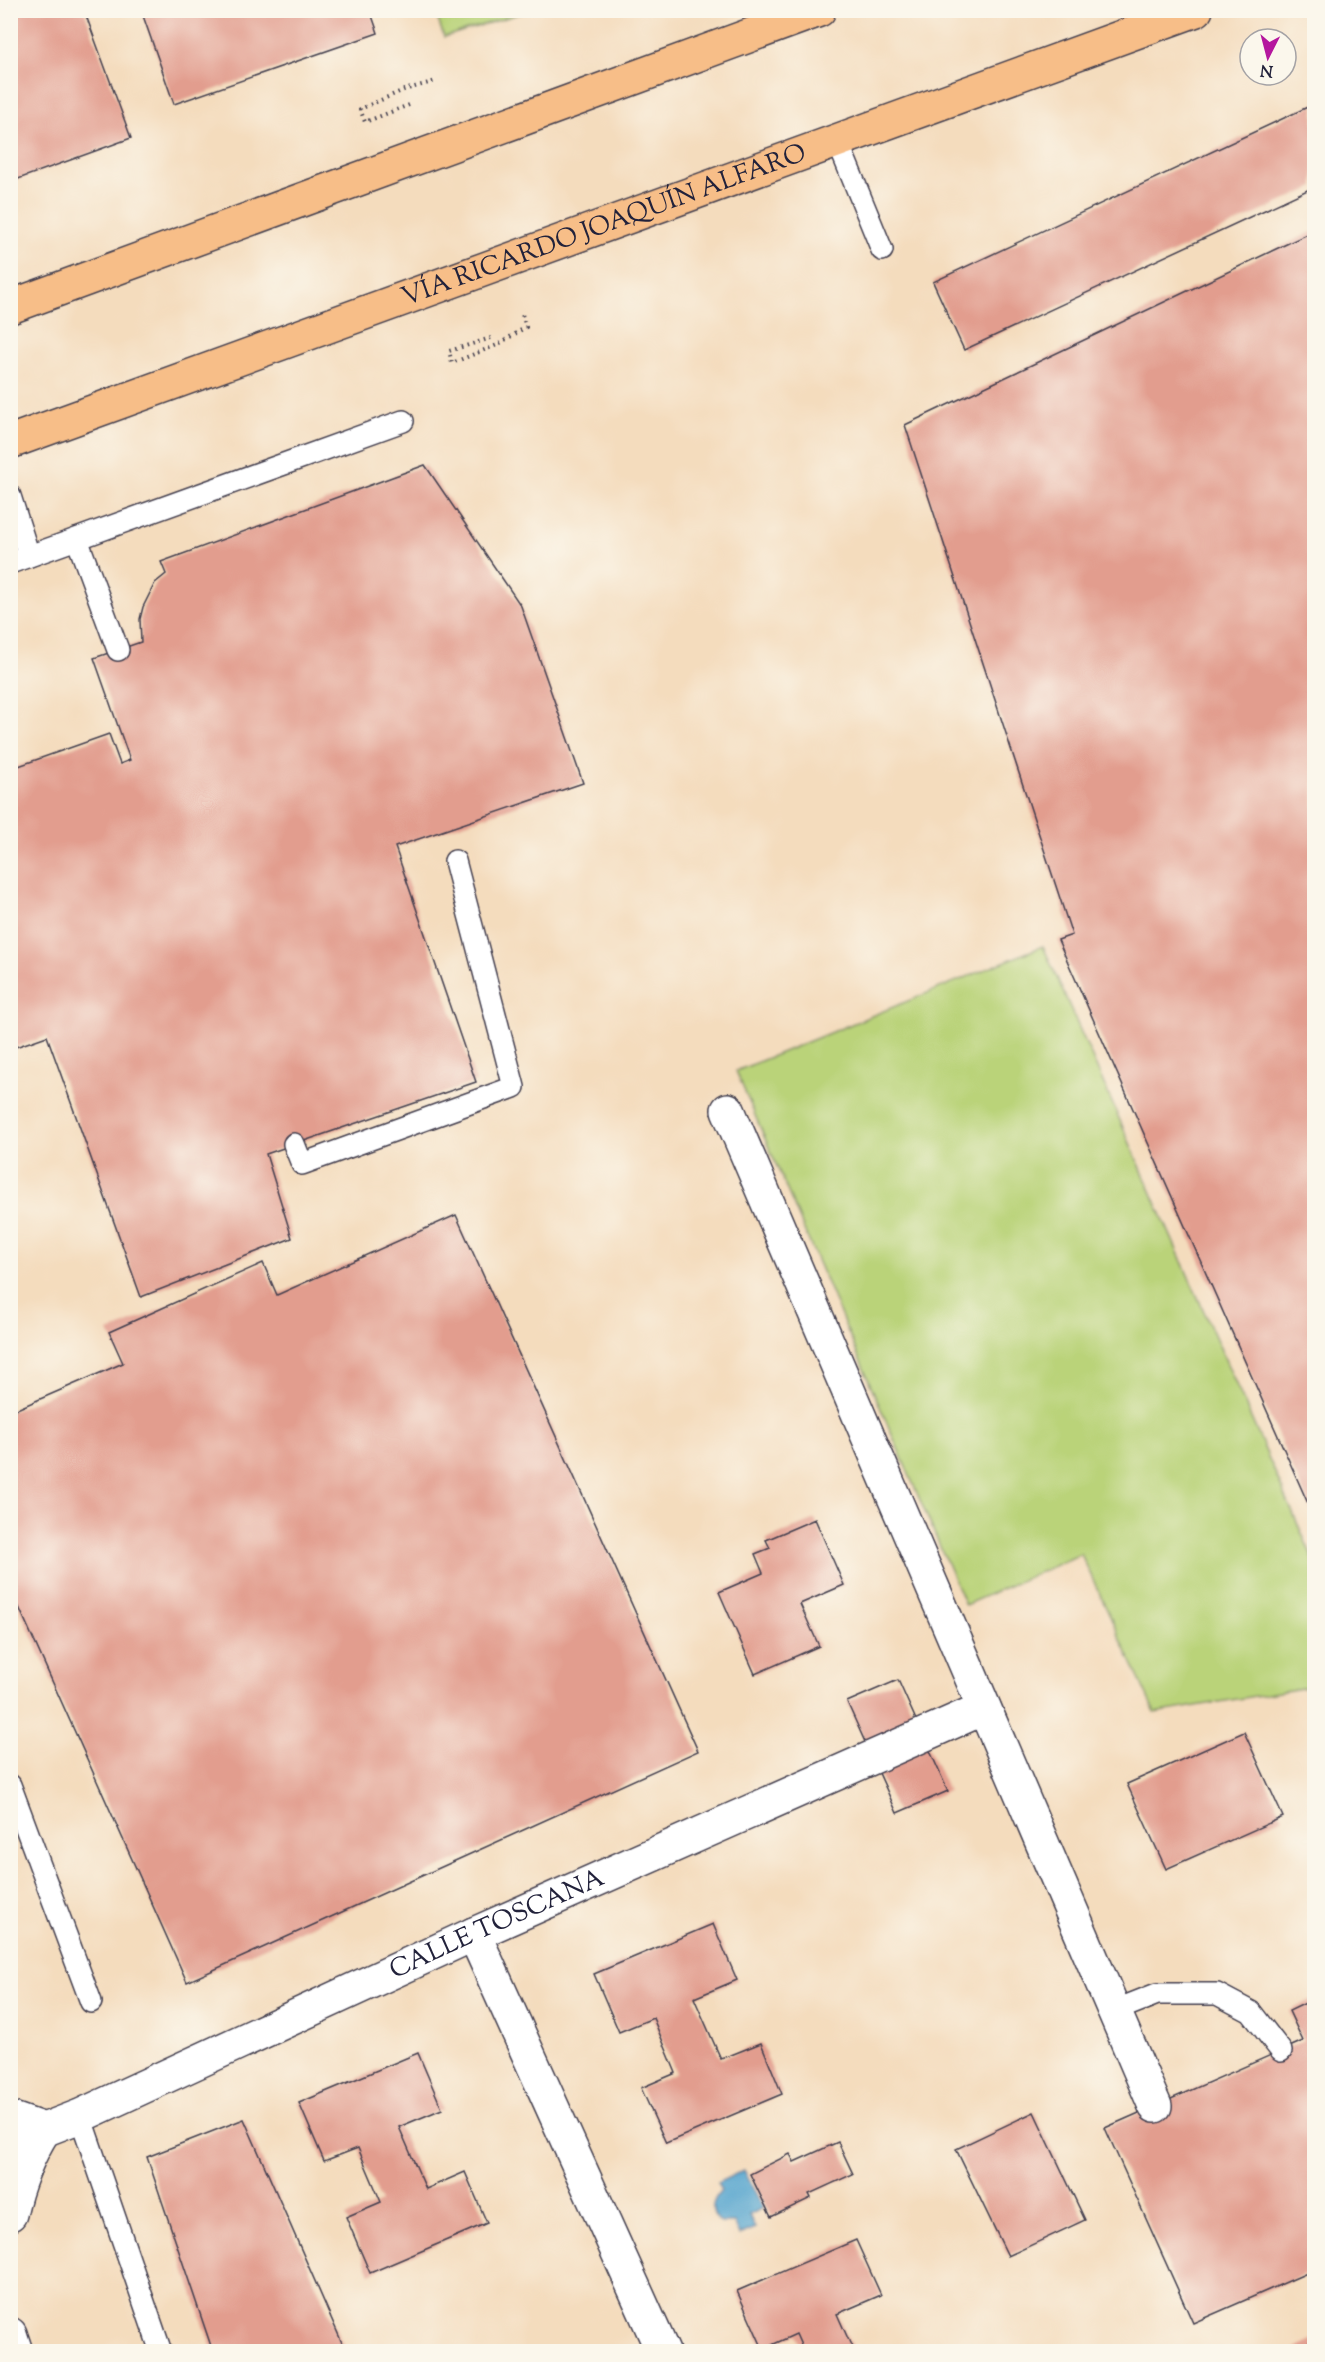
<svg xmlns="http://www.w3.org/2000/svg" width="1325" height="2362" font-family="'Sorts Mill Goudy',serif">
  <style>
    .green { fill: #bad379; stroke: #6e7a5a; stroke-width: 1.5 }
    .water { fill: #54a4ce; stroke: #3b6384; stroke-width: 1.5 }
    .building { fill: #e29d8e }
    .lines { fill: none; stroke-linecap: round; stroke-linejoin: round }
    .service-casing { stroke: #423e4e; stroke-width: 24 }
    .minor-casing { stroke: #423e4e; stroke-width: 36 }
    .tertiary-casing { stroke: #423e4e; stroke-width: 36 }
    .primary-casing { stroke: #423e4e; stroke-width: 36 }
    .path { stroke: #423e4e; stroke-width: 4; stroke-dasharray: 1.5 4.5; stroke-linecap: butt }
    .service { stroke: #fff; stroke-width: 21 }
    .minor { stroke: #fff; stroke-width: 33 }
    .tertiary { stroke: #fff; stroke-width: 33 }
    .primary { stroke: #f7be88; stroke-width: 33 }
    .labels { text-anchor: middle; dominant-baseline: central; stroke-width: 4.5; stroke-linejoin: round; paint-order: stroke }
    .street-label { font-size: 26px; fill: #22223b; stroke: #fbf7ec }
  </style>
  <rect width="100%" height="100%" fill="#fbf7ec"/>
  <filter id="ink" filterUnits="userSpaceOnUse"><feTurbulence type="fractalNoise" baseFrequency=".0167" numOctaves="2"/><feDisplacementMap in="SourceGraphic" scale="12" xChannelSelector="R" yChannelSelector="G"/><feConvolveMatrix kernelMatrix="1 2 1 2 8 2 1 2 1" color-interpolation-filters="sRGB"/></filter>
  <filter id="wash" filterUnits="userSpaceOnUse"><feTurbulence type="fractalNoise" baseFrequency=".008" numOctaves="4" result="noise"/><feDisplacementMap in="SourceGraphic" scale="24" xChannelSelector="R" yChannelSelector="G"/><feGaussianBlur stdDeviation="1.35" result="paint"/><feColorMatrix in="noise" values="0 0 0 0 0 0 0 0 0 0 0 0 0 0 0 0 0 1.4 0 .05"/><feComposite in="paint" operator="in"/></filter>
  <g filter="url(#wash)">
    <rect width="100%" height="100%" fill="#f4dcbd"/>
    <g class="green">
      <polygon points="435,11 435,10 528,11 444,37"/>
      <polygon points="1043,946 1314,1561 1314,1686 1155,1713 1081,1554 965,1605 736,1071"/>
    </g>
    <path class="water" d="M744,2170L763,2208L749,2215L755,2228L740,2235L734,2223H721C709,2213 711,2202 721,2191L717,2183Z"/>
    <g id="blocks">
      <g class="building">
        <polygon points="10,10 84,10 131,138 10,182"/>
        <polygon points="141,10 370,10 378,33 174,104"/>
        <polygon points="1314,104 1314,187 964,350 933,282"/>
        <polygon points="1314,231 1314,1517 1058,940 1072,935 905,425"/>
        <polygon points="425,465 521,606 583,783 395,847 476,1082 266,1154 292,1238 141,1297 47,1036 10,1049 10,769 109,734 120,764 130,760 94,658 141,642 140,619 143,607 155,583 166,574 161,562"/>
        <polygon points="456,1215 698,1751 187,1982 10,1587 10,1412 123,1363 109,1332 263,1263 277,1295"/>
        <polygon points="815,1519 844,1585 800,1604 819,1646 755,1674 719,1592 763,1573 755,1554 770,1548 766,1540"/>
        <polygon points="898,1680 948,1791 897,1813 847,1702"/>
        <polygon points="1244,1732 1283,1817 1166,1869 1127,1784"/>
        <polygon points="713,1924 737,1980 694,1998 721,2059 761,2043 782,2094 666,2143 641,2088 676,2073 653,2018 619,2032 594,1974"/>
        <polygon points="1314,1999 1314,2270 1193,2323 1105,2128 1303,2041 1289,2011"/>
        <polygon points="418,2053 442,2109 399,2127 426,2189 465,2172 487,2223 370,2273 346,2217 381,2202 358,2148 324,2161 299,2103"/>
        <polygon points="1034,2112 1085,2220 1008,2256 956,2149"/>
        <polygon points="244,2119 346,2352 213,2352 147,2157"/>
        <polygon points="838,2142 853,2174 809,2194 811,2198 771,2217 750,2174 790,2154 794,2162"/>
        <polygon points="856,2240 881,2295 837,2314 854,2352 804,2352 796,2334 763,2349 737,2291"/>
        <polygon points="1314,2340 1314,2352 1288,2352"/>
      </g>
    </g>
  </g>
  <g filter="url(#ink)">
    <use href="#blocks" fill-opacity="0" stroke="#423e4e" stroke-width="1.5"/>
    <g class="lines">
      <g class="service-casing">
        <g id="service">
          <polyline points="837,140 882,250"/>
          <polyline points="10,496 29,556"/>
          <polyline points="77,539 118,650"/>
          <polyline points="10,563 403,421"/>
          <polyline points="294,1144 302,1164 514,1087 455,861"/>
          <polyline points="10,1785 91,2002"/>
          <polyline points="1114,2011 1157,1994 1217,1994 1251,2012 1281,2051"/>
          <polyline points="80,2116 161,2352"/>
        </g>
      </g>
      <g class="minor-casing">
        <g id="minor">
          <polyline points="728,1110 1155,2106"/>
          <polyline points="474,1934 663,2352"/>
          <path id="s1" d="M10,2143L80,2116L474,1934L984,1708"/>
        </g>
      </g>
      <g class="tertiary-casing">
        <g id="tertiary">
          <path d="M10,2118L44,2130C27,2157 17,2182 10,2214"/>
          <polyline points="10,2334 16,2352"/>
        </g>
      </g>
      <g class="primary-casing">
        <g id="primary">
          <polyline points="10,307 819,10"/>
          <path id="s2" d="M10,442L1196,10"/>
        </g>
      </g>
      <g class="path">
        <polyline points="409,105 365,122 360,109 404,90 436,81"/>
        <polyline points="491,338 449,351 452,363 497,345 526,327 521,311"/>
      </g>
      <use href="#service" class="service"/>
      <use href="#minor" class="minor"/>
      <use href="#tertiary" class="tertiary"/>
      <use href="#primary" class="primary"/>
    </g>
  </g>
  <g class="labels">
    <g class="street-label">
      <text stroke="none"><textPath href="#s2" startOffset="632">VÍA RICARDO JOAQUÍN ALFARO</textPath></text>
      <text stroke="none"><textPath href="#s1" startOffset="534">CALLE TOSCANA</textPath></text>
    </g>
  </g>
  <rect width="1325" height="2362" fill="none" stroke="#fbf7ec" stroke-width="36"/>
  <g transform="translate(1268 57) rotate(186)"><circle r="28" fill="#fbf7ec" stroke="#a4a2a5" stroke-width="1.5"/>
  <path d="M0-4.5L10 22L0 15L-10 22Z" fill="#b5179e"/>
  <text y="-9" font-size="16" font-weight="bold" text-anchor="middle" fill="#22223b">N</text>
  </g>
</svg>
